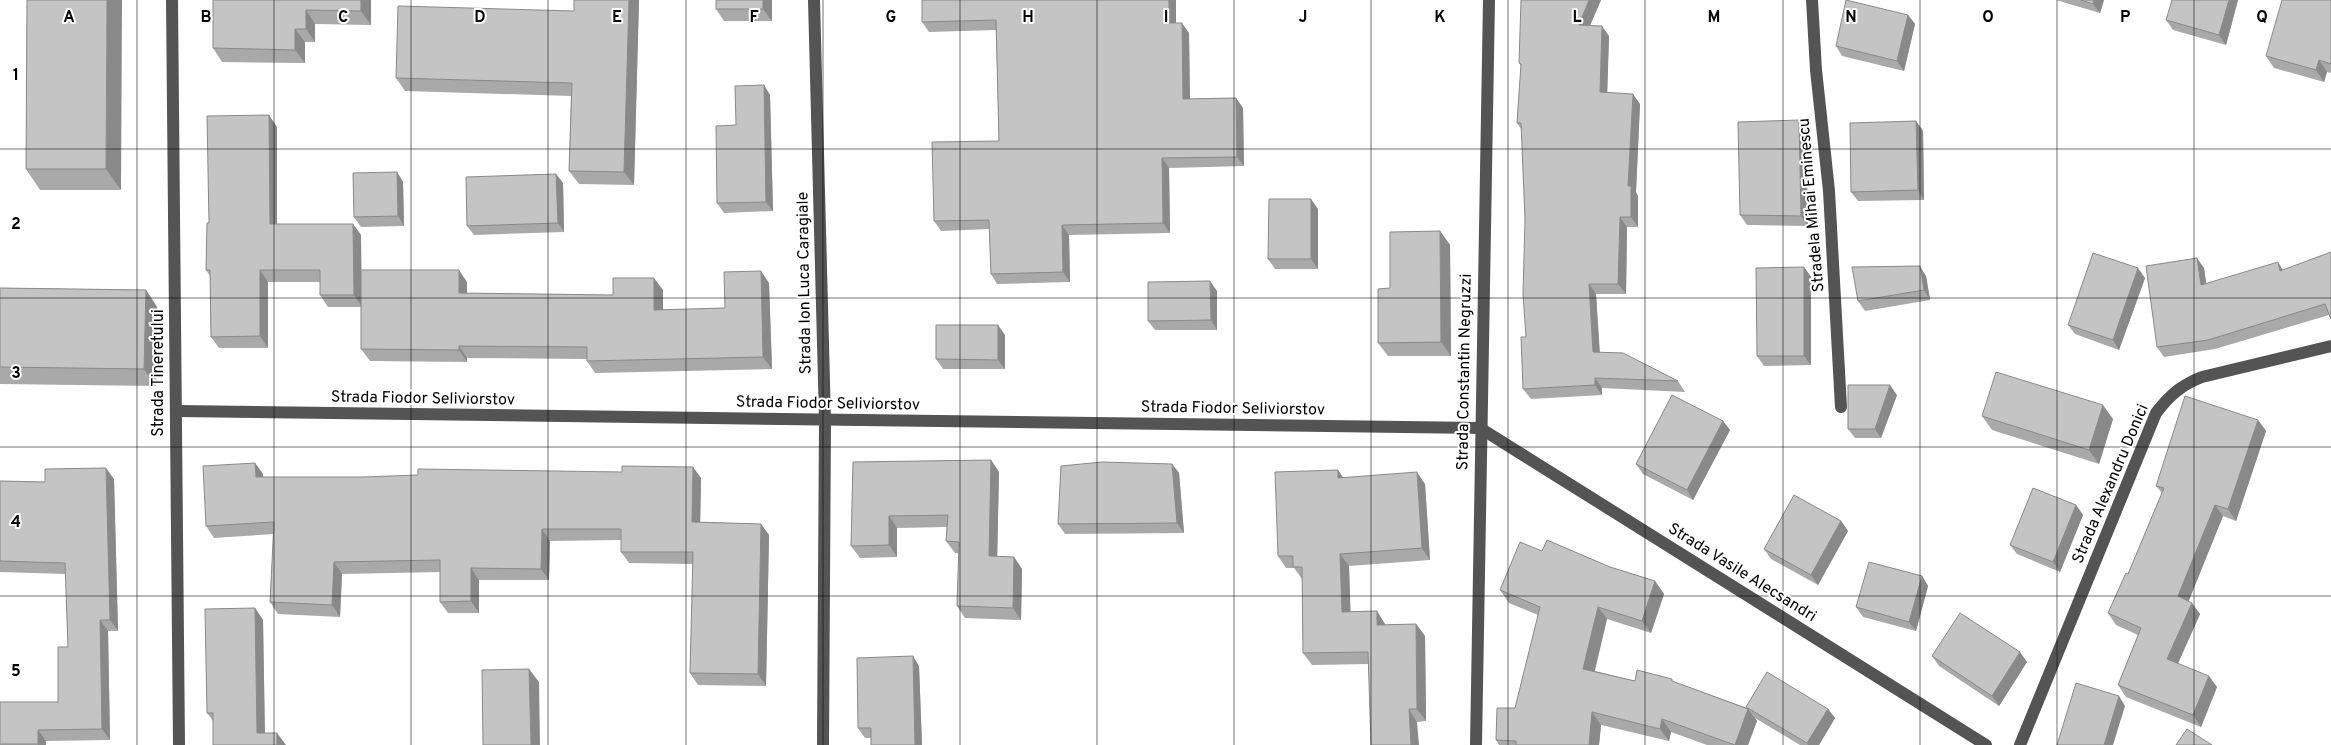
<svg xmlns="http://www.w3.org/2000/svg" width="2331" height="745" font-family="Overpass,sans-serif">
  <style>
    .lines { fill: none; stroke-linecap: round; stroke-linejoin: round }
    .minor { stroke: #545454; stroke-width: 12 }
    .wall { fill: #a9a9a9 }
    .shaded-wall { fill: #898989 }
    .building { fill: #c4c4c4; stroke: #898989 }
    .grid { fill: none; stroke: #000; stroke-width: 1; stroke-opacity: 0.55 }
    .labels { text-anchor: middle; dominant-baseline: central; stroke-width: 4; stroke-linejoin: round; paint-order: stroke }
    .street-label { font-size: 16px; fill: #000; stroke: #fff }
    .grid-label { font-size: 16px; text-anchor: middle; font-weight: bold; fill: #000; stroke: #fff; stroke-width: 4; stroke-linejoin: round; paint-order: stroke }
  </style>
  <rect width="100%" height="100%" fill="#fff"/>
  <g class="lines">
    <g class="minor">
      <polyline points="172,0 179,745"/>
      <polyline points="814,0 825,420 823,745"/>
      <polyline points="1812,0 1816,70 1829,191 1841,407"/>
      <polyline points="176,411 1480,428 1986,745"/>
      <polyline points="1476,745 1489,0"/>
      <path d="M2020,745L2156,413C2169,396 2181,385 2202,377L2331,346"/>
    </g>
  </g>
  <g class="wall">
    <polygon points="27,0 121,190 40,190 26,169"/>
    <polygon points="213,0 371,0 371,25 315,24 315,42 305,42 305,63 222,62 213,48"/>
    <polygon points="574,0 639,0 634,185 579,184 569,171 571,96 405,91 396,78 574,11"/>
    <polygon points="716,0 772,0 772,21 724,21 716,9"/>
    <polygon points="922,0 1176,0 1176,23 1189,33 1190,99 1236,98 1243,108 1244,166 1169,168 1170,233 1069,235 1070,282 997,284 991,274 989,229 941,231 934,221 999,141 996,30 929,32 922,22"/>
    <polygon points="1601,0 1590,25 1609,36 1607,92 1640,104 1636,192 1638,196 1638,227 1627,227 1626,294 1596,294 1600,352 1678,381 1685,392 1602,388 1602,395 1531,399 1523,389 1526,337 1525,219 1522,130 1517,123 1521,66 1519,63"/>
    <polygon points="2056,0 2104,0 2100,13"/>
    <polygon points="2238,0 2226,45 2173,30 2166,20"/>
    <polygon points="2331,0 2331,73 2327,72 2324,82 2274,68 2266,56"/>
    <polygon points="1908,15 1915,24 1904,71 1842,56 1836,46"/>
    <polygon points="764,85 770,95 773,211 724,213 717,203 736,125"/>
    <polygon points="1799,120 1806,130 1808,226 1747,225 1740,215"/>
    <polygon points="1916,121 1923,131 1924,200 1858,201 1851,192"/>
    <polygon points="277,127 277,224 353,224 361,235 361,270 467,282 467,293 613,295 663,290 663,310 725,308 769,283 772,369 595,373 587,361 587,359 467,358 467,362 370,361 361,349 361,307 328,307 320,295 320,282 268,282 268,348 219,348 211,337 210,276 206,270 209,223"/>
    <polygon points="397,172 403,182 404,226 361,227 354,217"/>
    <polygon points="556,174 563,183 564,232 474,235 467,226"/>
    <polygon points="1318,209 1318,269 1275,269 1268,259"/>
    <polygon points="1440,231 1450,245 1451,356 1388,356 1378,343 1390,288"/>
    <polygon points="2331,252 2331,319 2329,315 2215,349 2164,357 2157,347 2204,268 2206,283 2283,270"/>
    <polygon points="1804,267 1811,277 1811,365 1764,366 1757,356"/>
    <polygon points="1926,276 1930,300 1865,311 1858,301"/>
    <polygon points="2145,278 2119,350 2075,334 2068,325"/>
    <polygon points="0,288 146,290 157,307 156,386 0,384"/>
    <polygon points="1217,291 1217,330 1155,330 1148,321"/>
    <polygon points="1005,335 1005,369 943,369 936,359"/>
    <polygon points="1897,395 1881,438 1855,438 1848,429"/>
    <polygon points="1982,416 2113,419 2099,464 1992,430"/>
    <polygon points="2258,420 2266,431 2236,521 2223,516 2188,601 2200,614 2178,663 2217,687 2201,727 2126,697 2118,685 2138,635 2116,625 2108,613 2128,574 2162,493 2156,486"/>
    <polygon points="1723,421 1730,430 1693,500 1643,474 1636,464"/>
    <polygon points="991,460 999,472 997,557 1014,557 1022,569 1021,620 965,618 957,606 959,553 955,553 946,541 947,527 897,528 897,557 860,558 851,546 853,462"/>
    <polygon points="255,463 263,474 263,477 701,478 700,522 761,524 769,535 766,686 698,685 690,673 693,564 629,563 621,552 621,540 550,541 549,580 479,580 479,613 448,613 440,602 440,572 342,574 340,617 278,614 270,602 274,534 214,538 206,526"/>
    <polygon points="1172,464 1179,473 1184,533 1065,534 1058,524"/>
    <polygon points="1338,470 1343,478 1425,484 1430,560 1349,566 1350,612 1377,611 1385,625 1416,624 1425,636 1426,721 1417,722 1369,664 1312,665 1303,653 1302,579 1294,568 1286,568 1278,556"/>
    <polygon points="114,479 118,631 108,631 110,740 46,741 46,745 0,745 0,702 58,702 68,647 66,574 0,572 0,481 45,482"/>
    <polygon points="2076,505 2083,515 2060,572 2017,554 2010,545"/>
    <polygon points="1841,521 1848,531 1818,585 1771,559 1764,549"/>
    <polygon points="1542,551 1610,567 1655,581 1664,594 1651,633 1607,619 1595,671 1635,681 1675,682 1747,708 1828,709 1835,718 1819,745 1800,745 1755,718 1757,721 1748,745 1707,745 1671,732 1669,741 1601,725 1599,745 1499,745 1496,740 1515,708 1538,615 1509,603 1500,590"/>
    <polygon points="1922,576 1928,586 1916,631 1863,617 1856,607"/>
    <polygon points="255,608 263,620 265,733 286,745 213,721 207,713"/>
    <polygon points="1932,656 2027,662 1999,706 1939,666"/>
    <polygon points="919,666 922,745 871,745 871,738 865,738 858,728"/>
  </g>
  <g class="shaded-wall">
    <polygon points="107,0 122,0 121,190 106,169"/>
    <polygon points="361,0 371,0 371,25 361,11"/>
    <polygon points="629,0 639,0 634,185 624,172"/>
    <polygon points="763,0 772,0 772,21 763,9"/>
    <polygon points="1169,0 1176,0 1176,33 1169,23"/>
    <polygon points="1589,0 1601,0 1586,35 1579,25"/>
    <polygon points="2094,0 2104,0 2100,13 2093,4"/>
    <polygon points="2229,0 2238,0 2226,45 2219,35"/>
    <polygon points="306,10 315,24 315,42 306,29"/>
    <polygon points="1908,15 1915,24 1904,71 1897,61"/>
    <polygon points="1182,23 1189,33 1190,109 1183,99"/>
    <polygon points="1602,26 1609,36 1607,102 1600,92"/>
    <polygon points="295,29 305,42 305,63 295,50"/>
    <polygon points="2319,60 2327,72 2324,82 2316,70"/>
    <polygon points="764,85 770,95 773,211 766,202"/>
    <polygon points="1633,94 1640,104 1636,192 1638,196 1638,227 1631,217 1628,186"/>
    <polygon points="1236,98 1243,108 1244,166 1237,157"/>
    <polygon points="269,115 277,127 277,235 270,224"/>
    <polygon points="1799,120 1806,130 1808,226 1801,216"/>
    <polygon points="1916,121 1923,131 1924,200 1918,190"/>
    <polygon points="1162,158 1169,168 1170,233 1163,223"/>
    <polygon points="397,172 403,182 404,226 398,216"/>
    <polygon points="556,174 563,183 564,232 558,223"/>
    <polygon points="1311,199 1318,209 1318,269 1311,259"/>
    <polygon points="1620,217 1627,227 1626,294 1618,284"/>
    <polygon points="353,224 361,235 362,307 354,295"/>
    <polygon points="1062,225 1069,235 1070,282 1063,272"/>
    <polygon points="1440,231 1450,245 1451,356 1441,342"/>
    <polygon points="2197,258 2204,268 2208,295 2201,285"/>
    <polygon points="2278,262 2284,272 2280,271"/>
    <polygon points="1920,266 1926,276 1930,300 1924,290"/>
    <polygon points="1804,267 1811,277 1811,365 1804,356"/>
    <polygon points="2138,268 2145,278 2119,350 2113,340"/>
    <polygon points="260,270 268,282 268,348 260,336"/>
    <polygon points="459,270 467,282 467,305 459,293"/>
    <polygon points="761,271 769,283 772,369 763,357"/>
    <polygon points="654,278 663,290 663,322 654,310"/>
    <polygon points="1210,281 1217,291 1217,330 1211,320"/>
    <polygon points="1589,284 1596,294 1600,362 1593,352"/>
    <polygon points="146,290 157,307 156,386 144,369"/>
    <polygon points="998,325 1005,335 1005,369 998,360"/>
    <polygon points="459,346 467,358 467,362 459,350"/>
    <polygon points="1595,378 1602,388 1602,395 1595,385"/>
    <polygon points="1890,385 1897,395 1881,438 1875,429"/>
    <polygon points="2103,405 2113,419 2099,464 2089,450"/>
    <polygon points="2258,420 2266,431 2236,521 2228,509"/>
    <polygon points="1723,421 1730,430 1693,500 1687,490"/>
    <polygon points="991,460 999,472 997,568 989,556"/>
    <polygon points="255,463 263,474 264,488 256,477"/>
    <polygon points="1172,464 1179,473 1184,533 1177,523"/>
    <polygon points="693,467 701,478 700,534 692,522"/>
    <polygon points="106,468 114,479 118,631 110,620"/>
    <polygon points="1338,470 1346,482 1338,478"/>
    <polygon points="1417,472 1425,484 1430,560 1422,548"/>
    <polygon points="2076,505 2083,515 2060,572 2053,562"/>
    <polygon points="2215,505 2223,516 2186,608 2178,596"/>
    <polygon points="889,516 897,528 897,557 889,545"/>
    <polygon points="1841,521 1848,531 1818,585 1811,575"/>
    <polygon points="761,524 769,535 766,686 758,674"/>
    <polygon points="542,529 550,541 549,580 541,569"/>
    <polygon points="1340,554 1349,566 1351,624 1342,612"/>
    <polygon points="1014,557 1022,569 1021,620 1013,608"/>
    <polygon points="334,562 342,574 340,617 332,605"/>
    <polygon points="471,568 479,580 479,613 471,601"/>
    <polygon points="1922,576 1928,586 1916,631 1909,622"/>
    <polygon points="1655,581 1664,594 1651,633 1642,621"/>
    <polygon points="2192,603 2200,614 2175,670 2167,659"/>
    <polygon points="1598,607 1607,619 1592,681 1583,669"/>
    <polygon points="255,608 263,620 265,745 257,733"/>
    <polygon points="1377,611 1385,624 1385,637 1377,625"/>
    <polygon points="100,620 108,631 110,740 102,729"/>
    <polygon points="1416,624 1425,636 1426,721 1417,709"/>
    <polygon points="2020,652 2027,662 1999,706 1992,696"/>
    <polygon points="913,656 919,666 922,745 915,745"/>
    <polygon points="529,669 539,682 540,745 531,745"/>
    <polygon points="2209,676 2217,687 2201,727 2193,715"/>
    <polygon points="2119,696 2125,706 2113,745 2104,745"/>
    <polygon points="1409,709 1417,722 1419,745 1411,745"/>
    <polygon points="1748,709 1757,721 1748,745 1735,745"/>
    <polygon points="1828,709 1835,718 1819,745 1808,745 1807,743"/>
    <polygon points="1592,712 1601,725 1599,745 1589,745"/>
    <polygon points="1662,719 1671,732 1669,741 1660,729"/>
    <polygon points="38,730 46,741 46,745 38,745"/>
    <polygon points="277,733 286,745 277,745"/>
  </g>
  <g class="building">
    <polygon points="27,0 107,0 106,169 26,169"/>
    <polygon points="213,0 361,0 361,11 306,10 306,29 295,29 295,50 213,48"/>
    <polygon points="574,0 629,0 624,172 569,171 572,83 396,78 398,6 574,11"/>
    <rect x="716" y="0" width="47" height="9"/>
    <polygon points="922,0 1169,0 1169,23 1182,23 1183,99 1236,98 1237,157 1162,158 1163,223 1062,225 1063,272 991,274 989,220 934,221 932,142 999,141 996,20 922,22"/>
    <polygon points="1521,0 1589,0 1579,25 1602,26 1600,92 1633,94 1628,186 1631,186 1631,217 1620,217 1618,284 1589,284 1593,352 1623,353 1678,381 1595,378 1595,385 1523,389 1521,337 1526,337 1523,294 1525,219 1521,123 1517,123 1521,64 1519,63"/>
    <polygon points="1846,0 1908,15 1897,61 1836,46"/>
    <polygon points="2081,0 2094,0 2093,4"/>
    <polygon points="2172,0 2229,0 2219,35 2166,20"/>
    <polygon points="2282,0 2331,0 2331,64 2319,60 2316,70 2266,56"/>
    <polygon points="764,85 766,202 717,203 716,126 736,125 735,86"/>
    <polygon points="269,115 270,224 353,224 354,295 320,295 320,270 260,270 260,336 211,337 210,270 206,270 207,223 209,223 207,116"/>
    <polygon points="1799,120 1801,216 1740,215 1738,122"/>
    <polygon points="1916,121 1918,190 1851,192 1850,123"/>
    <polygon points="397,172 398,216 354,217 353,173"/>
    <polygon points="556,174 558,223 467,226 466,177"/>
    <polygon points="1269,199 1311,199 1311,259 1268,259"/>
    <polygon points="1440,231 1441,342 1378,343 1378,289 1390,288 1390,232"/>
    <polygon points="2331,252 2331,319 2325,304 2208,340 2157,347 2146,266 2197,258 2201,285 2278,262 2280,271"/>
    <polygon points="2093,253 2138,268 2113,340 2068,325"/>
    <polygon points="1920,266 1924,290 1858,301 1852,267"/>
    <polygon points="1804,267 1804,356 1757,356 1756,268"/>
    <polygon points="361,270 459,270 459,293 613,295 613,278 654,278 654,310 725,308 724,272 761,271 763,357 587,361 587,347 459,346 459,350 361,349"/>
    <polygon points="1210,281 1211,320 1148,321 1148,282"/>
    <polygon points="0,288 146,290 144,369 0,367"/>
    <polygon points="936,325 998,325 998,360 936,359"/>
    <polygon points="1996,372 2103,405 2089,450 1982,416"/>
    <polygon points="1848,385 1890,385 1875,429 1848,429"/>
    <polygon points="1672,395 1723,421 1687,490 1636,464"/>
    <polygon points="2185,396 2258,420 2228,509 2215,505 2178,596 2192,603 2167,659 2209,676 2193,715 2118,685 2141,628 2108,613 2126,573 2128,574 2164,488 2156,486"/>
    <polygon points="991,460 989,556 1014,557 1013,608 957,606 959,542 946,541 948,515 889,516 889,545 851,546 853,462"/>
    <polygon points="1102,462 1172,464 1177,523 1058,524 1061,466"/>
    <polygon points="255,463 256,477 363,477 418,475 418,469 622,472 622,466 693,467 692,522 761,524 758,674 690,673 693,552 621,552 621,529 542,529 541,569 471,568 471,601 440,602 440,560 334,562 332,605 270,602 274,522 206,526 203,466"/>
    <polygon points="106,468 110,620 100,620 102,729 38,730 38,744 0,744 0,702 58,702 58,647 68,647 65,563 0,561 0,481 45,482 45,469"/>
    <polygon points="1338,470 1338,478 1417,472 1422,548 1340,554 1342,612 1377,611 1377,625 1416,624 1417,709 1409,709 1411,745 1371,745 1368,652 1303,653 1302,567 1293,567 1293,556 1278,556 1275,472"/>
    <polygon points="2033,488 2076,505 2053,562 2010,545"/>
    <polygon points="1794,495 1841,521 1811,575 1764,549"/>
    <polygon points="1547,540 1610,567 1655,581 1642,621 1598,607 1583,669 1635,681 1637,670 1672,679 1672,681 1748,709 1735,745 1662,719 1660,729 1592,712 1589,745 1516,745 1516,741 1496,740 1497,708 1515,708 1540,607 1500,590 1520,542 1542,551"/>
    <polygon points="1869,562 1922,576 1909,622 1856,607"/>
    <polygon points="255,608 257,733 277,733 277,745 213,745 213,713 207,713 205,609"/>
    <polygon points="1960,613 2020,652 1992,696 1932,656"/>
    <polygon points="913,656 915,745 871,745 871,728 858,728 857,658"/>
    <polygon points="529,669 531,745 483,745 482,670"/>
    <polygon points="1767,672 1828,709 1807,743 1746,707"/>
    <polygon points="2076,683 2119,696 2104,745 2057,745"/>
    <polygon points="2187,729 2212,745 2176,745"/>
  </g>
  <path class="grid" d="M137,0V745M274,0V745M411,0V745M548,0V745M686,0V745M823,0V745M960,0V745M1097,0V745M1234,0V745M1371,0V745M1508,0V745M1645,0V745M1783,0V745M1920,0V745M2057,0V745M2194,0V745M0,149H2331M0,298H2331M0,447H2331M0,596H2331"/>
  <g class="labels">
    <g class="street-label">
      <text transform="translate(1812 205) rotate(-95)">Stradela Mihai Eminescu</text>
      <text transform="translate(805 283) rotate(-91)">Strada Ion Luca Caragiale</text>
      <text transform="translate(1465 372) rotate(-89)">Strada Constantin Negruzzi</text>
      <text transform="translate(159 373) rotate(-90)">Strada Tineretului</text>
      <text transform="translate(423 399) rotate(1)">Strada Fiodor Seliviorstov</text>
      <text transform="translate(828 404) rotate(1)">Strada Fiodor Seliviorstov</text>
      <text transform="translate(1233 409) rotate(1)">Strada Fiodor Seliviorstov</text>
      <text transform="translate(2111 484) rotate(-67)">Strada Alexandru Donici</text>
      <text transform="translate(1742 573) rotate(32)">Strada Vasile Alecsandri</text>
    </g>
  </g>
  <g class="grid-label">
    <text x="69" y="22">A</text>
    <text x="206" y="22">B</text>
    <text x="343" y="22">C</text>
    <text x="480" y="22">D</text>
    <text x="617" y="22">E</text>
    <text x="754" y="22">F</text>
    <text x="891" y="22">G</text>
    <text x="1028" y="22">H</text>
    <text x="1166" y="22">I</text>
    <text x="1303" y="22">J</text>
    <text x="1440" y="22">K</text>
    <text x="1577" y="22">L</text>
    <text x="1714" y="22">M</text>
    <text x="1851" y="22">N</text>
    <text x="1988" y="22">O</text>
    <text x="2125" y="22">P</text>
    <text x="2262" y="22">Q</text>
    <text x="16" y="80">1</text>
    <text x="16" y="229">2</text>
    <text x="16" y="378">3</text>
    <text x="16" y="527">4</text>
    <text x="16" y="676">5</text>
  </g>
</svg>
